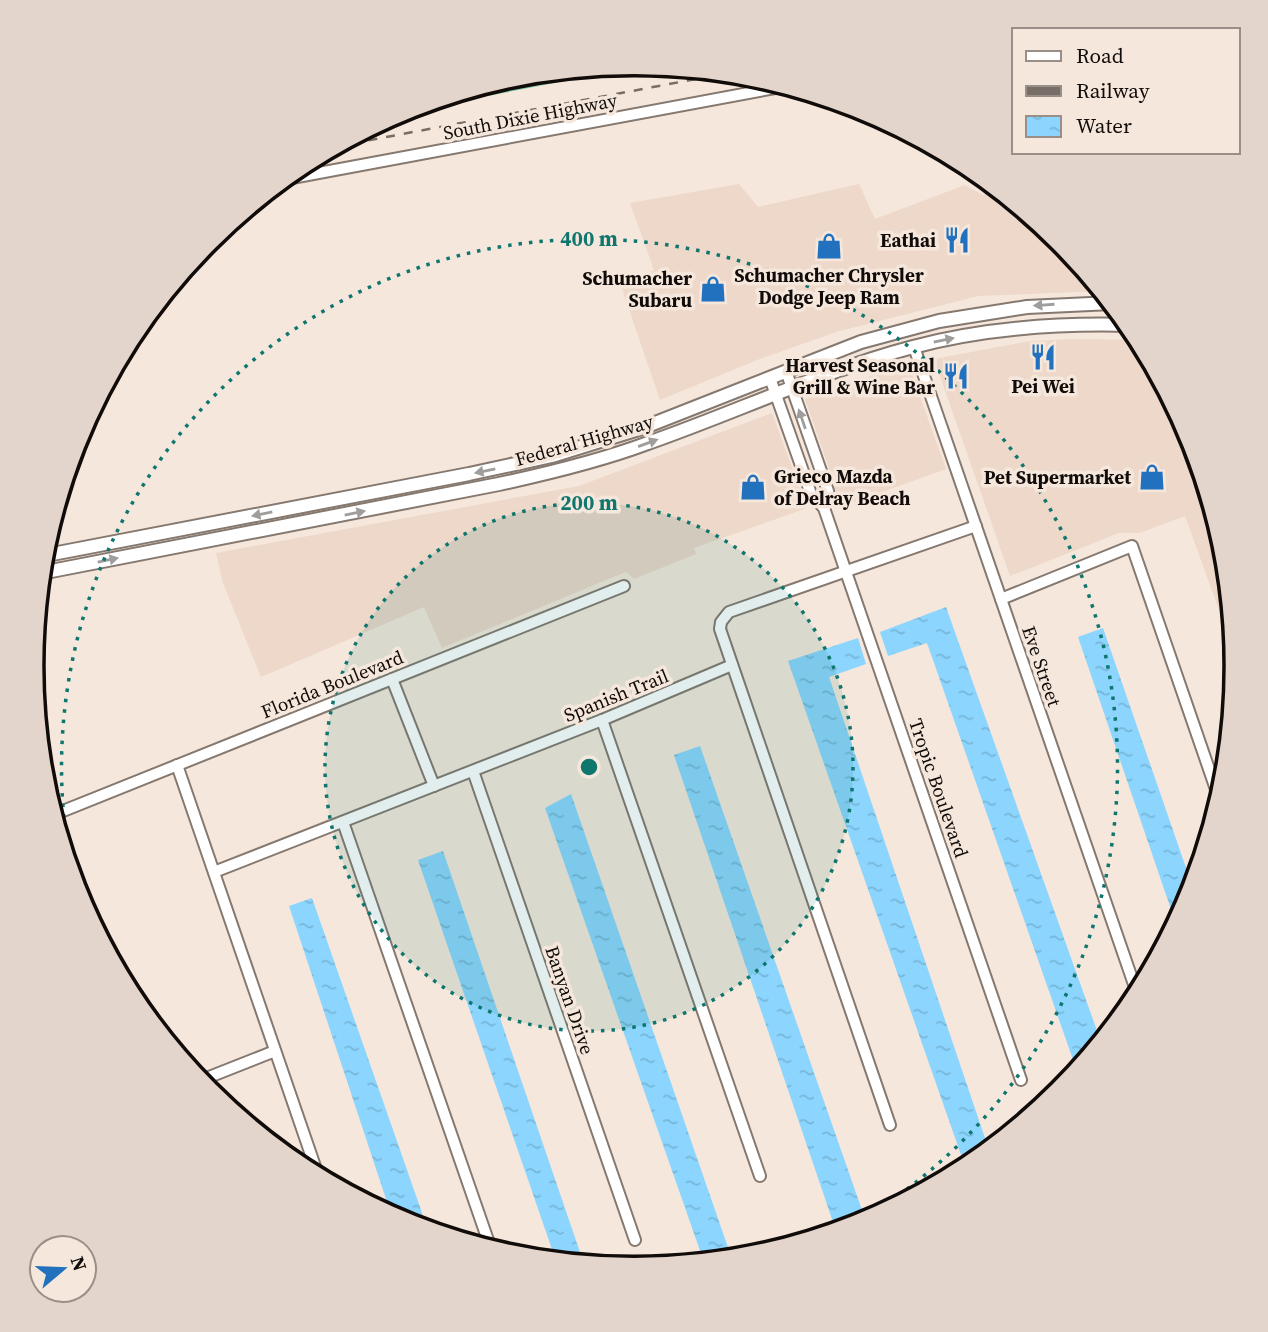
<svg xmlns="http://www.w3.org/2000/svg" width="1268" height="1332" font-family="'Source Serif 4',serif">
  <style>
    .built { fill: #edd8c9 }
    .green { fill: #7ecca7 }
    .water { fill: url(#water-ripples) }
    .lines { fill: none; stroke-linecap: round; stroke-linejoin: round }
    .minor-casing { stroke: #85786f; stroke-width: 14 }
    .major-casing { stroke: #85786f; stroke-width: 16 }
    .minor { stroke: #fff; stroke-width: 10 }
    .major { stroke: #fff; stroke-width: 12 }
    .rail { stroke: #776e67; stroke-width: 2.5; stroke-dasharray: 9 9; stroke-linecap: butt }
    .oneway { fill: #a09e9d }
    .ring { fill: none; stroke: #0f766e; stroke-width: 3.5; stroke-dasharray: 3.5 7 }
    .labels { text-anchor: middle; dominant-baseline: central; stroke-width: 7; stroke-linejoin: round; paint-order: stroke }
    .street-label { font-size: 19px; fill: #110c09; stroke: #f5e7dc }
    .poi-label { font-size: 19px; font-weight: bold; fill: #110c09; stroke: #f5e7dc; text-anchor: end }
    .rim { fill: none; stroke: #110c09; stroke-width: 3.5 }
    .centre { fill: #0f766e; stroke: #f5e7dc; stroke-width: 3.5 }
    .ring-label { font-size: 21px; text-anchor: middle; font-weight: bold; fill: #0f766e; stroke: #f5e7dc; stroke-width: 7; stroke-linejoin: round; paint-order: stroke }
  </style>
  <defs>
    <pattern id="water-ripples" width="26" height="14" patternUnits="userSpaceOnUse" patternTransform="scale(1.75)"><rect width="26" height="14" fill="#8bd5fe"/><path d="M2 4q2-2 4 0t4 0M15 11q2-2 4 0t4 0" fill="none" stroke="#77b6d8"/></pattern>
  </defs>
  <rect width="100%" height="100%" fill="#f5e7dc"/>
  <g class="built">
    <polygon points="739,184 758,207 859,184 875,219 965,185 983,195 998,189 1060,240 1102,291 978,296 836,332 757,360 660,400 620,283 654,270 630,203"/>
    <polygon points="1075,339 1140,340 1191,436 1225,549 1236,657 1185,516 1139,533 1119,533 1010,576 934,359 1030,341"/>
    <polygon points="908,363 946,469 835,509 829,468 805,399"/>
    <polygon points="772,413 807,508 694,548 696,554 634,579 626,572 611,578 442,648 424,607 261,677 223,583 216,553 579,486"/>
  </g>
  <polygon class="green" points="634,64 647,65 395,114 517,75"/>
  <g class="water">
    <polygon points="946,607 1101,1042 1077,1071 927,643 888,656 880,632"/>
    <polygon points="1103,628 1193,888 1176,924 1078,637"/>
    <polygon points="858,638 866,664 829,677 989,1150 966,1169 788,661"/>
    <polygon points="700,746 863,1213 910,1198 864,1223 751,1257 740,1258 833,1222 674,755"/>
    <polygon points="571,794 732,1259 704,1262 545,808"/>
    <polygon points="443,851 584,1264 556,1261 418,860"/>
    <polygon points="312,898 428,1230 392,1217 289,906"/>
  </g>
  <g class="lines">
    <g class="minor-casing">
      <g id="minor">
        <polyline points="281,180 786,86"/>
        <polyline points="914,347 1138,996"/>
        <polyline points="786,371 828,491 828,501 824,508"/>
        <polyline points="770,378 811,494 824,508 1021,1080"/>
        <polyline points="1001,599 1132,546 1220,801"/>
        <polyline points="392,679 434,786"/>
        <polyline points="602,720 760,1176"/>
        <polyline points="177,765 319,1178"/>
        <polyline points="473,771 635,1240"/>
        <polyline points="53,815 624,586"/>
        <polyline points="343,822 491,1249"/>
        <polyline points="214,872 602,720 732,665"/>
        <polyline points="199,1081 275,1051"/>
        <polyline points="890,1125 720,629 721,622 729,612 976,526"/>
      </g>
    </g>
    <g class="major-casing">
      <g id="major">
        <polyline points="42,556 469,474 552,456 645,427 861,342 939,321 1027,307 1112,303"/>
        <path d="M41,573L499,484C550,473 600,461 648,443C737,412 822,371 913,347C984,328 1056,323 1130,325"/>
      </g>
    </g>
    <use href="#minor" class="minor"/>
    <use href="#major" class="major"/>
    <polyline class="rail" points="333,147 728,73"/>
  </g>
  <defs><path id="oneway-solid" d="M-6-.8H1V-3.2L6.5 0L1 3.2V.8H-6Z" transform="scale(1.75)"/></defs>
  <g class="oneway">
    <use href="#oneway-solid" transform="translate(1044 305) rotate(176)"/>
    <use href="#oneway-solid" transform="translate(944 340) rotate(-12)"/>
    <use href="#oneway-solid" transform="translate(802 419) rotate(-109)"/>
    <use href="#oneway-solid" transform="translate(648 443) rotate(-20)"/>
    <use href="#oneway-solid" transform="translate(485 471) rotate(169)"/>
    <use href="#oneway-solid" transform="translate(355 513) rotate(-11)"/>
    <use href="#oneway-solid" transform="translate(262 514) rotate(169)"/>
    <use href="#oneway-solid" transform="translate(108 560) rotate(-11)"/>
  </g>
  <circle cx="589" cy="767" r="264" fill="#0f766e" fill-opacity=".12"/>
  <g class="ring">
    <circle cx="589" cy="767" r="264"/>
    <path d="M76 890A528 528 0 1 1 849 1227"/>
  </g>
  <defs>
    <g id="restaurant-bare" transform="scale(2.1)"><path d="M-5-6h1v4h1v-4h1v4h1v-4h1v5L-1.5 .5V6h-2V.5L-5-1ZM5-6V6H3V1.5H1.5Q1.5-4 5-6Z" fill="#2171bf" stroke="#f5e7dc" stroke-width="2.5" paint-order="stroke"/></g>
    <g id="shop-bare" transform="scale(2.1)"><path d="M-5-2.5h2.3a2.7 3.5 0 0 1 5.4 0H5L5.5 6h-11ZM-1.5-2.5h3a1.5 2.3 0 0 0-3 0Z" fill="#2171bf" stroke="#f5e7dc" stroke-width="2.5" paint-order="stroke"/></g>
  </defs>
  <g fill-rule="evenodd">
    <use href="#restaurant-bare" x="957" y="240"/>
    <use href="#shop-bare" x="829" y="246"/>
    <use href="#shop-bare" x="713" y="289"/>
    <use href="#restaurant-bare" x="1043" y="357"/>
    <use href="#restaurant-bare" x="956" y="376"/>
    <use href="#shop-bare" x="1152" y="477"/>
    <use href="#shop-bare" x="753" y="487"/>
  </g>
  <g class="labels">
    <g class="street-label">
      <text transform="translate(530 116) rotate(-11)">South Dixie Highway</text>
      <text transform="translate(584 440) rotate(-16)">Federal Highway</text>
      <text transform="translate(1042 666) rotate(71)">Eve Street</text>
      <text transform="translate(332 684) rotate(-22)">Florida Boulevard</text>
      <text transform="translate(616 695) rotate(-22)">Spanish Trail</text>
      <text transform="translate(939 788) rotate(71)">Tropic Boulevard</text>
      <text transform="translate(570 1000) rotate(71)">Banyan Drive</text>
    </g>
    <g class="poi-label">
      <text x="936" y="240">Eathai</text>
      <text x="829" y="275" text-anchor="middle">Schumacher Chrysler<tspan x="829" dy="22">Dodge Jeep Ram</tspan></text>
      <text x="692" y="278">Schumacher<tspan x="692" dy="22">Subaru</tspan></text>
      <text x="935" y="365">Harvest Seasonal<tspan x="935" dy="22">Grill &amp; Wine Bar</tspan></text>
      <text x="1043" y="386" text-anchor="middle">Pei Wei</text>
      <text x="774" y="476" text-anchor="start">Grieco Mazda<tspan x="774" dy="22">of Delray Beach</tspan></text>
      <text x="1131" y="477">Pet Supermarket</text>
    </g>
  </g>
  <path d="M0 0H1268V1332H0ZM44 666a590 590 0 1 1 1180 0a590 590 0 1 1-1180 0Z" fill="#e3d5cb" fill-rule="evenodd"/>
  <path class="rim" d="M44 666a590 590 0 1 1 1180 0a590 590 0 1 1-1180 0Z"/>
  <circle cx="589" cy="767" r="10" class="centre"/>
  <g class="ring-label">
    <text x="589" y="246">400 m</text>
    <text x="589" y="510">200 m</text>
  </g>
  <rect x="1012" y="28" width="228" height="126" fill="#f5e7dc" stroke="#9a8f88" stroke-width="2"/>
  <rect x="1026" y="51" width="35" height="10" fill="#ffffff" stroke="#9a8f88" stroke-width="2"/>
  <text x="1076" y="63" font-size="21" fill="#110c09">Road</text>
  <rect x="1026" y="86" width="35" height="10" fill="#776e67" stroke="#9a8f88" stroke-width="2"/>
  <text x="1076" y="98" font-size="21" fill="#110c09">Railway</text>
  <rect x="1026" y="116" width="35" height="21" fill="url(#water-ripples)" stroke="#9a8f88" stroke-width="2"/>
  <text x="1076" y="133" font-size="21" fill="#110c09">Water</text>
  <g transform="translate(63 1269) rotate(71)"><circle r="33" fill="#f5e7dc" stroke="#9a8f88" stroke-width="2"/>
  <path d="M0-5L12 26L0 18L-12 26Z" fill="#2171bf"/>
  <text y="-10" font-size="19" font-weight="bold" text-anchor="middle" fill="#110c09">N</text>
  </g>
</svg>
